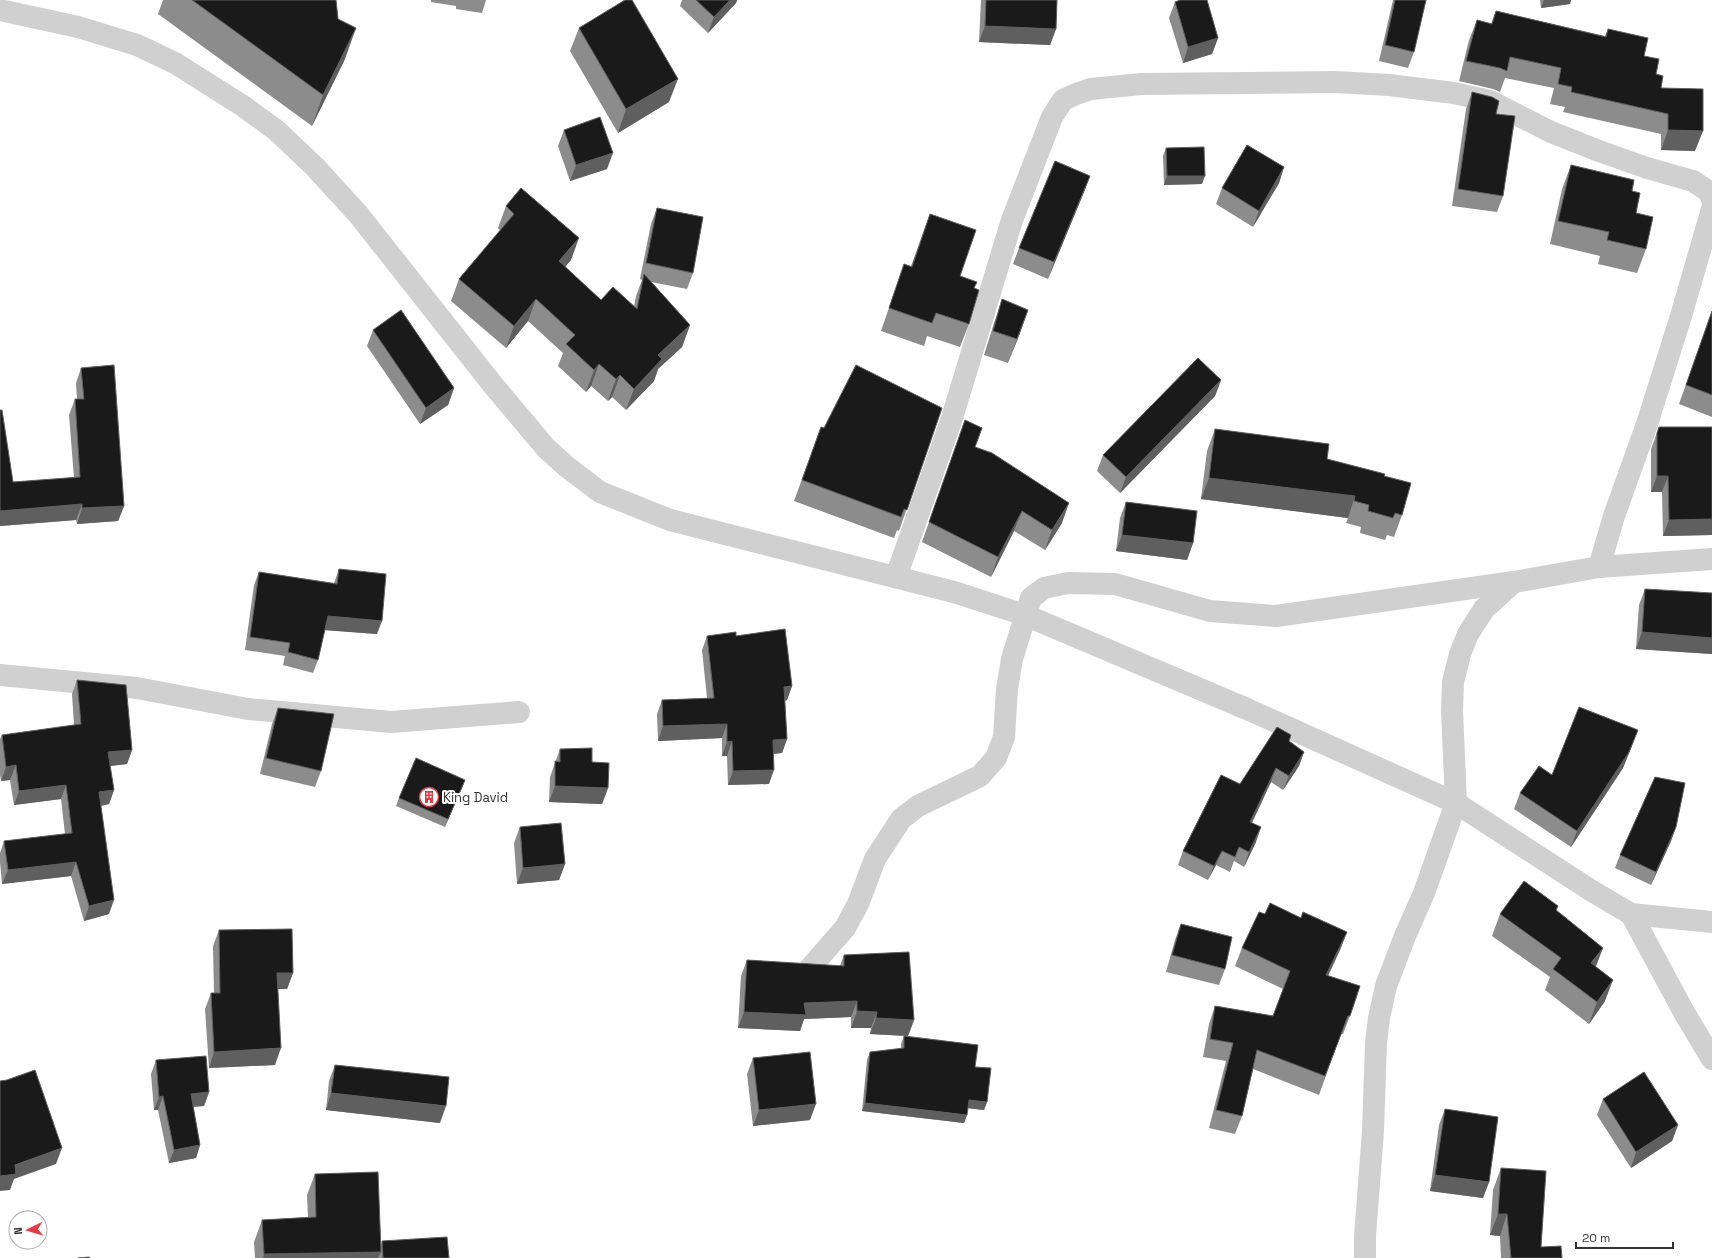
<svg xmlns="http://www.w3.org/2000/svg" width="1712" height="1258" font-family="'Space Grotesk',sans-serif">
  <style>
    .lines { fill: none; stroke-linecap: round; stroke-linejoin: round }
    .minor { stroke: #d0d0d0; stroke-width: 22 }
    .wall { fill: #8c8c8c }
    .shaded-wall { fill: #5f5f5f }
    .building { fill: #1a1a1a; stroke: #5f5f5f }
    .labels { text-anchor: middle; dominant-baseline: central; stroke-width: 4; stroke-linejoin: round; paint-order: stroke }
    .poi-label { font-size: 13px; fill: #333; stroke: #fff; text-anchor: start }
  </style>
  <rect width="100%" height="100%" fill="#fff"/>
  <g class="lines">
    <g class="minor">
      <polyline points="0,10 78,27 137,45 175,63 243,106 276,130 315,167 358,214 493,385 546,448 567,467 600,492 670,520 954,592 1025,615 1247,709 1456,803 1592,891 1631,914 1712,922"/>
      <polyline points="1599,567 1614,516 1647,424 1681,316 1712,209"/>
      <polyline points="896,577 952,418 1012,220 1052,117 1063,100 1076,94 1091,89 1141,84 1336,82 1389,85 1454,93 1490,101 1551,132 1599,151 1647,168 1693,181 1708,191 1712,199"/>
      <polyline points="0,675 137,688 248,709 391,722 519,712"/>
      <polyline points="1631,914 1685,1014 1712,1059"/>
      <polyline points="810,968 845,928 858,904 875,859 901,819 918,806 980,776 996,758 1004,737 1007,689 1012,659 1031,598 1044,588 1068,583 1115,584 1210,611 1276,616 1514,582 1599,567 1712,559"/>
      <polyline points="1365,1258 1365,1236 1373,1131 1376,1043 1379,1018 1386,986 1405,936 1424,893 1456,803 1452,710 1453,682 1460,654 1468,634 1484,609 1514,582"/>
    </g>
  </g>
  <g class="wall">
    <polygon points="163,0 336,0 338,19 345,59 312,126 158,14"/>
    <polygon points="431,0 486,0 482,13 456,9 456,6 431,2"/>
    <polygon points="682,0 737,0 736,3 708,33 680,6"/>
    <polygon points="981,0 1057,0 1056,29 1050,45 979,42"/>
    <polygon points="1393,0 1426,0 1414,52 1408,68 1379,61"/>
    <polygon points="1540,0 1571,0 1570,4 1541,8"/>
    <polygon points="1175,2 1218,38 1212,54 1183,63 1169,18"/>
    <polygon points="1496,11 1605,36 1608,29 1644,56 1656,74 1661,88 1695,151 1661,150 1661,134 1563,112 1565,107 1550,104 1554,88 1505,78 1500,92 1493,89 1459,81 1469,40 1477,20 1491,24"/>
    <polygon points="579,28 669,102 618,133 570,51"/>
    <polygon points="1472,92 1496,114 1503,196 1497,212 1452,206 1466,109"/>
    <polygon points="564,130 607,169 570,181 558,146"/>
    <polygon points="1166,148 1202,184 1164,185 1163,156"/>
    <polygon points="1571,165 1632,191 1636,213 1646,249 1637,273 1598,264 1600,256 1550,244 1562,189"/>
    <polygon points="1284,167 1279,183 1253,227 1216,204 1222,188"/>
    <polygon points="1090,176 1084,192 1048,279 1013,264 1019,248"/>
    <polygon points="506,206 571,260 565,267 601,300 634,307 636,296 642,280 640,279 651,224 657,208 693,273 687,289 651,282 690,325 682,347 658,369 654,381 626,410 612,397 608,401 591,386 586,392 558,366 563,353 528,321 506,348 451,301 459,279 500,230 498,228"/>
    <polygon points="930,214 960,276 974,288 969,324 960,347 927,336 924,346 881,331 904,264 911,266"/>
    <polygon points="1002,299 1020,333 1008,363 984,355 994,323"/>
    <polygon points="1712,311 1712,417 1679,404"/>
    <polygon points="373,330 454,388 448,405 420,424 367,346"/>
    <polygon points="81,368 124,506 118,521 77,524 76,520 0,526 0,410 13,482 74,478 69,415 75,399 77,399 76,383"/>
    <polygon points="1221,380 1215,396 1120,493 1097,471 1103,455"/>
    <polygon points="942,408 899,531 897,530 894,538 794,501 821,427 824,428"/>
    <polygon points="965,420 982,428 975,447 1062,523 1045,550 1014,531 991,577 922,542"/>
    <polygon points="1659,427 1712,427 1712,535 1663,536 1662,492 1651,492 1651,449"/>
    <polygon points="1215,429 1327,459 1384,476 1402,515 1394,537 1387,535 1385,540 1360,533 1361,527 1346,523 1348,518 1201,499 1207,451"/>
    <polygon points="1126,502 1193,543 1187,560 1116,551 1120,518"/>
    <polygon points="339,569 377,634 325,630 318,660 313,673 283,665 285,656 245,650 254,585 259,572 334,583"/>
    <polygon points="1645,589 1712,616 1712,654 1636,649 1639,605"/>
    <polygon points="707,636 736,636 792,686 787,700 785,701 787,739 782,753 773,754 769,784 728,785 727,756 722,756 722,738 658,741 657,714 662,700 707,698 702,650"/>
    <polygon points="77,680 132,750 127,764 110,766 114,790 109,804 101,806 109,914 84,921 71,876 2,884 0,862 0,853 4,841 65,834 61,799 14,805 10,780 1,781 0,775 0,739 2,735 74,725 72,694"/>
    <polygon points="278,708 321,771 315,787 260,774 272,724"/>
    <polygon points="1289,742 1304,752 1299,766 1283,790 1271,782 1252,823 1256,842 1244,867 1234,861 1230,872 1216,865 1208,880 1178,865 1183,851 1240,784"/>
    <polygon points="1632,746 1623,768 1571,847 1514,809 1520,793 1552,775"/>
    <polygon points="560,749 592,762 608,788 602,804 549,802 550,777"/>
    <polygon points="465,780 445,827 396,806 399,798"/>
    <polygon points="520,827 565,864 559,880 517,884 514,843"/>
    <polygon points="1676,827 1671,841 1651,885 1615,868 1620,855"/>
    <polygon points="1557,911 1596,967 1605,1001 1589,1024 1545,990 1550,977 1492,936 1500,914"/>
    <polygon points="1265,914 1301,918 1347,932 1340,950 1328,975 1350,1016 1343,1034 1341,1034 1319,1095 1253,1069 1242,1116 1235,1134 1209,1128 1226,1061 1203,1057 1209,1024 1215,1006 1273,1016 1283,989 1235,966 1242,948"/>
    <polygon points="1181,924 1225,969 1219,985 1166,972 1175,940"/>
    <polygon points="219,930 293,973 287,989 278,989 275,1065 209,1068 205,1009 211,993 214,993 213,946"/>
    <polygon points="844,955 914,1020 908,1036 870,1034 871,1028 851,1028 851,1017 804,1019 800,1031 738,1028 741,976 747,960 840,966"/>
    <polygon points="904,1036 975,1067 987,1102 984,1110 968,1108 967,1115 964,1123 862,1111 867,1060 870,1052 901,1049 901,1044"/>
    <polygon points="753,1058 810,1120 753,1126 747,1074"/>
    <polygon points="156,1060 209,1092 204,1106 193,1107 200,1145 196,1158 169,1163 158,1110 154,1110 151,1074"/>
    <polygon points="335,1065 440,1123 326,1110 329,1081"/>
    <polygon points="1603,1099 1678,1125 1672,1141 1631,1168 1597,1115"/>
    <polygon points="1445,1109 1489,1182 1483,1198 1430,1191 1439,1125"/>
    <polygon points="1501,1168 1541,1247 1562,1258 1501,1258 1500,1236 1490,1235 1493,1190"/>
    <polygon points="315,1174 381,1245 382,1241 449,1258 255,1258 254,1242 262,1220 308,1217 307,1195"/>
  </g>
  <g class="shaded-wall">
    <polygon points="730,0 737,0 736,3 708,33 714,17"/>
    <polygon points="1544,0 1571,0 1570,4 1541,8"/>
    <polygon points="985,26 1056,29 1050,45 979,42"/>
    <polygon points="356,28 345,59 312,126 323,95"/>
    <polygon points="1218,38 1212,54 1183,63 1188,47"/>
    <polygon points="678,79 669,102 618,133 626,109"/>
    <polygon points="1668,130 1703,131 1695,151 1661,150"/>
    <polygon points="613,153 607,169 570,181 576,165"/>
    <polygon points="1284,167 1279,183 1253,227 1259,211"/>
    <polygon points="1090,176 1084,192 1048,279 1054,262"/>
    <polygon points="1167,176 1205,176 1202,184 1164,185"/>
    <polygon points="579,238 571,260 551,283 559,261"/>
    <polygon points="536,299 528,321 506,348 514,326"/>
    <polygon points="1028,310 1020,333 1008,363 1017,339"/>
    <polygon points="690,325 682,347 658,369 654,381 626,410 634,389 658,355"/>
    <polygon points="599,364 591,386 586,392 594,370"/>
    <polygon points="620,375 612,397 608,401 616,379"/>
    <polygon points="1221,380 1215,396 1120,493 1126,477"/>
    <polygon points="454,388 448,405 420,424 426,408"/>
    <polygon points="1657,476 1668,476 1662,492 1651,492"/>
    <polygon points="1209,478 1355,496 1348,518 1201,499"/>
    <polygon points="1069,503 1062,523 1045,550 1052,530"/>
    <polygon points="82,504 76,520 0,526 0,511"/>
    <polygon points="124,506 118,521 77,524 82,508"/>
    <polygon points="1022,511 1014,531 991,577 998,557"/>
    <polygon points="1712,519 1712,535 1663,536 1669,520"/>
    <polygon points="1122,535 1193,543 1187,560 1116,551"/>
    <polygon points="328,616 382,621 377,634 323,630"/>
    <polygon points="1642,632 1712,638 1712,654 1636,649"/>
    <polygon points="792,686 787,700 779,701 784,687"/>
    <polygon points="727,724 722,738 658,741 663,726"/>
    <polygon points="1638,730 1623,768 1571,847 1577,831"/>
    <polygon points="787,739 782,753 768,754 773,740"/>
    <polygon points="732,741 727,756 722,756 727,742"/>
    <polygon points="132,750 127,764 102,767 108,752"/>
    <polygon points="1304,752 1299,766 1283,790 1289,776"/>
    <polygon points="16,765 10,780 1,781 6,767"/>
    <polygon points="1276,768 1271,782 1245,837 1250,822"/>
    <polygon points="774,770 769,784 728,785 733,771"/>
    <polygon points="465,780 462,788 445,827 448,819"/>
    <polygon points="66,785 61,799 14,805 19,791"/>
    <polygon points="555,786 608,788 602,804 549,802"/>
    <polygon points="114,790 109,804 94,807 99,792"/>
    <polygon points="1261,827 1256,842 1244,867 1249,852"/>
    <polygon points="1676,827 1671,841 1651,885 1656,872"/>
    <polygon points="1222,851 1216,865 1208,880 1214,866"/>
    <polygon points="76,862 71,876 2,884 8,870"/>
    <polygon points="565,864 559,880 517,884 523,868"/>
    <polygon points="114,900 109,914 84,921 89,906"/>
    <polygon points="1347,932 1340,950 1320,993 1326,975"/>
    <polygon points="1603,948 1595,969 1591,963"/>
    <polygon points="277,973 293,973 287,989 271,989"/>
    <polygon points="1613,980 1605,1001 1589,1024 1597,1002"/>
    <polygon points="857,1001 851,1017 804,1019 800,1031 738,1028 744,1012 804,1003"/>
    <polygon points="857,1011 877,1012 871,1028 851,1028"/>
    <polygon points="876,1018 914,1020 908,1036 870,1034"/>
    <polygon points="281,1048 275,1065 209,1068 214,1052"/>
    <polygon points="209,1092 204,1106 186,1107 191,1094"/>
    <polygon points="331,1093 446,1106 440,1123 326,1110"/>
    <polygon points="163,1096 158,1110 154,1110 159,1097"/>
    <polygon points="969,1100 987,1102 984,1110 966,1108"/>
    <polygon points="865,1103 967,1115 964,1123 862,1111"/>
    <polygon points="816,1104 810,1120 753,1126 759,1110"/>
    <polygon points="1678,1125 1672,1141 1631,1168 1636,1152"/>
    <polygon points="200,1145 196,1158 169,1163 174,1150"/>
    <polygon points="62,1148 56,1164 14,1179 10,1190 0,1191 0,1176 15,1165"/>
    <polygon points="1435,1175 1489,1182 1483,1198 1430,1191"/>
    <polygon points="1498,1214 1507,1214 1500,1236 1490,1235"/>
    <polygon points="381,1252 378,1258 263,1258 264,1254"/>
  </g>
  <g class="building">
    <polygon points="192,0 336,0 338,19 356,28 323,95"/>
    <polygon points="625,0 632,0 678,79 626,109 579,28"/>
    <polygon points="696,0 730,0 714,17"/>
    <polygon points="986,0 1057,0 1056,29 985,26"/>
    <polygon points="1180,0 1207,0 1218,38 1188,47 1175,2"/>
    <polygon points="1395,0 1426,0 1414,52 1385,45"/>
    <polygon points="1496,11 1606,37 1608,29 1648,38 1644,56 1659,59 1656,74 1663,76 1661,88 1703,89 1703,131 1668,130 1668,114 1571,92 1572,87 1558,84 1561,68 1510,57 1507,71 1500,68 1466,61 1477,20 1492,24"/>
    <polygon points="1472,92 1492,97 1499,101 1496,114 1515,116 1503,196 1458,189"/>
    <polygon points="600,117 613,153 576,165 564,130"/>
    <polygon points="1247,145 1284,167 1259,211 1222,188"/>
    <polygon points="1204,147 1205,176 1167,176 1166,148"/>
    <polygon points="1055,161 1090,176 1054,262 1019,248"/>
    <polygon points="1571,165 1634,180 1632,191 1640,193 1636,213 1653,217 1646,249 1607,240 1609,232 1558,221"/>
    <polygon points="521,188 579,238 559,261 601,300 613,287 637,309 644,274 690,325 658,355 662,359 634,389 620,375 616,379 599,364 594,370 566,344 575,335 536,299 514,326 459,279 514,214 506,206"/>
    <polygon points="657,208 703,217 693,273 646,263"/>
    <polygon points="930,214 976,230 960,276 977,282 974,288 979,290 969,324 936,313 932,323 889,308 904,264 912,267"/>
    <polygon points="1002,299 1028,310 1017,339 993,331"/>
    <polygon points="401,310 454,388 426,408 373,330"/>
    <polygon points="1712,311 1712,395 1686,385"/>
    <polygon points="1198,358 1221,380 1126,477 1103,455"/>
    <polygon points="114,365 124,506 82,508 82,504 0,511 0,410 2,410 13,482 80,477 75,399 84,399 81,368"/>
    <polygon points="856,365 942,408 907,510 904,509 901,517 802,480 821,427 824,428"/>
    <polygon points="965,420 982,428 975,447 992,453 1069,503 1052,530 1022,511 998,557 929,522"/>
    <polygon points="1659,427 1712,427 1712,519 1669,520 1668,476 1657,476 1657,433"/>
    <polygon points="1215,429 1329,444 1327,459 1385,474 1384,476 1411,483 1402,515 1395,513 1393,518 1368,511 1369,505 1354,501 1355,496 1209,478"/>
    <polygon points="1126,502 1197,511 1193,543 1122,535"/>
    <polygon points="339,569 386,574 382,621 328,616 318,660 288,652 290,643 250,637 259,572 337,584"/>
    <polygon points="1645,589 1712,593 1712,638 1642,632"/>
    <polygon points="785,629 792,686 784,687 787,739 773,740 774,770 733,771 732,741 727,742 727,724 663,726 662,700 714,698 707,636 736,632 736,636"/>
    <polygon points="77,680 126,685 132,750 108,752 114,790 99,792 114,900 89,906 76,862 8,870 4,841 72,833 66,785 19,791 16,765 6,767 2,735 81,724"/>
    <polygon points="1579,707 1638,730 1629,752 1577,831 1520,793 1539,766 1552,775"/>
    <polygon points="278,708 334,714 321,771 266,758"/>
    <polygon points="1277,727 1291,735 1289,741 1304,752 1289,776 1276,768 1250,822 1261,827 1249,852 1239,847 1235,857 1222,851 1214,866 1183,851 1221,775 1240,784"/>
    <polygon points="592,748 592,762 609,763 608,788 555,786 555,761 560,762 560,749"/>
    <polygon points="416,758 465,780 448,819 399,798"/>
    <polygon points="1655,777 1685,783 1676,827 1656,872 1620,855"/>
    <polygon points="561,823 565,864 523,868 520,827"/>
    <polygon points="1524,881 1558,906 1556,910 1603,948 1591,963 1613,980 1597,1002 1553,969 1561,958 1500,914"/>
    <polygon points="1270,903 1301,918 1303,912 1347,932 1326,975 1360,986 1350,1016 1348,1016 1325,1076 1257,1050 1242,1116 1216,1110 1233,1043 1210,1039 1215,1006 1273,1016 1290,971 1242,948 1259,912 1265,914"/>
    <polygon points="1181,924 1232,937 1225,969 1172,955"/>
    <polygon points="292,929 293,973 277,973 281,1048 214,1052 211,993 220,993 219,930"/>
    <polygon points="909,952 914,1020 876,1018 877,1012 857,1011 857,1001 804,1003 806,1015 744,1012 747,960 844,966 844,955"/>
    <polygon points="904,1036 978,1045 975,1067 991,1068 987,1102 969,1100 967,1115 865,1103 870,1052 904,1048"/>
    <polygon points="810,1052 816,1104 759,1110 753,1058"/>
    <polygon points="206,1056 209,1092 191,1094 200,1145 174,1150 163,1096 159,1097 156,1060"/>
    <polygon points="335,1065 449,1077 446,1106 331,1093"/>
    <polygon points="35,1070 62,1148 15,1165 16,1174 0,1176 0,1081 7,1080"/>
    <polygon points="1644,1072 1678,1125 1636,1152 1603,1099"/>
    <polygon points="1445,1109 1498,1117 1489,1182 1435,1175"/>
    <polygon points="1501,1168 1546,1171 1541,1247 1561,1246 1562,1258 1511,1258 1507,1214 1498,1214"/>
    <polygon points="378,1172 381,1252 264,1254 262,1220 316,1217 315,1174"/>
    <polygon points="447,1237 449,1258 383,1258 382,1241"/>
    <polygon points="89,1257 90,1258 78,1258"/>
  </g>
  <defs>
    <g id="building-ring" transform="scale(1)"><circle r="9.5" fill="#fff" stroke="#e63946" stroke-width="1.5"/><path d="M-4-6H4V6H1V3H-1V6H-4ZM-2.5-4.3h1.7v1.8h-1.7ZM.8-4.3h1.7v1.8H.8ZM-2.5-1h1.7V.8h-1.7ZM.8-1h1.7V.8H.8Z" fill="#e63946"/></g>
  </defs>
  <g fill-rule="evenodd">
    <use href="#building-ring" x="429" y="797"/>
  </g>
  <g class="labels">
    <g class="poi-label">
      <text x="443" y="797">King David</text>
    </g>
  </g>
  <g transform="translate(28 1230) rotate(265)"><circle r="19" fill="#ffffff" stroke="#adadad"/>
  <path d="M0-3L7 15L0 10L-7 15Z" fill="#e63946"/>
  <text y="-6" font-size="11" font-weight="bold" text-anchor="middle" fill="#333333">N</text>
  </g>
  <path d="M1576 1242v6h97v-6" fill="none" stroke="#333333" stroke-width="2"/>
  <text x="1582" y="1242" font-size="12" fill="#333333" stroke="#ffffff" stroke-width="3" paint-order="stroke">20 m</text>
</svg>
